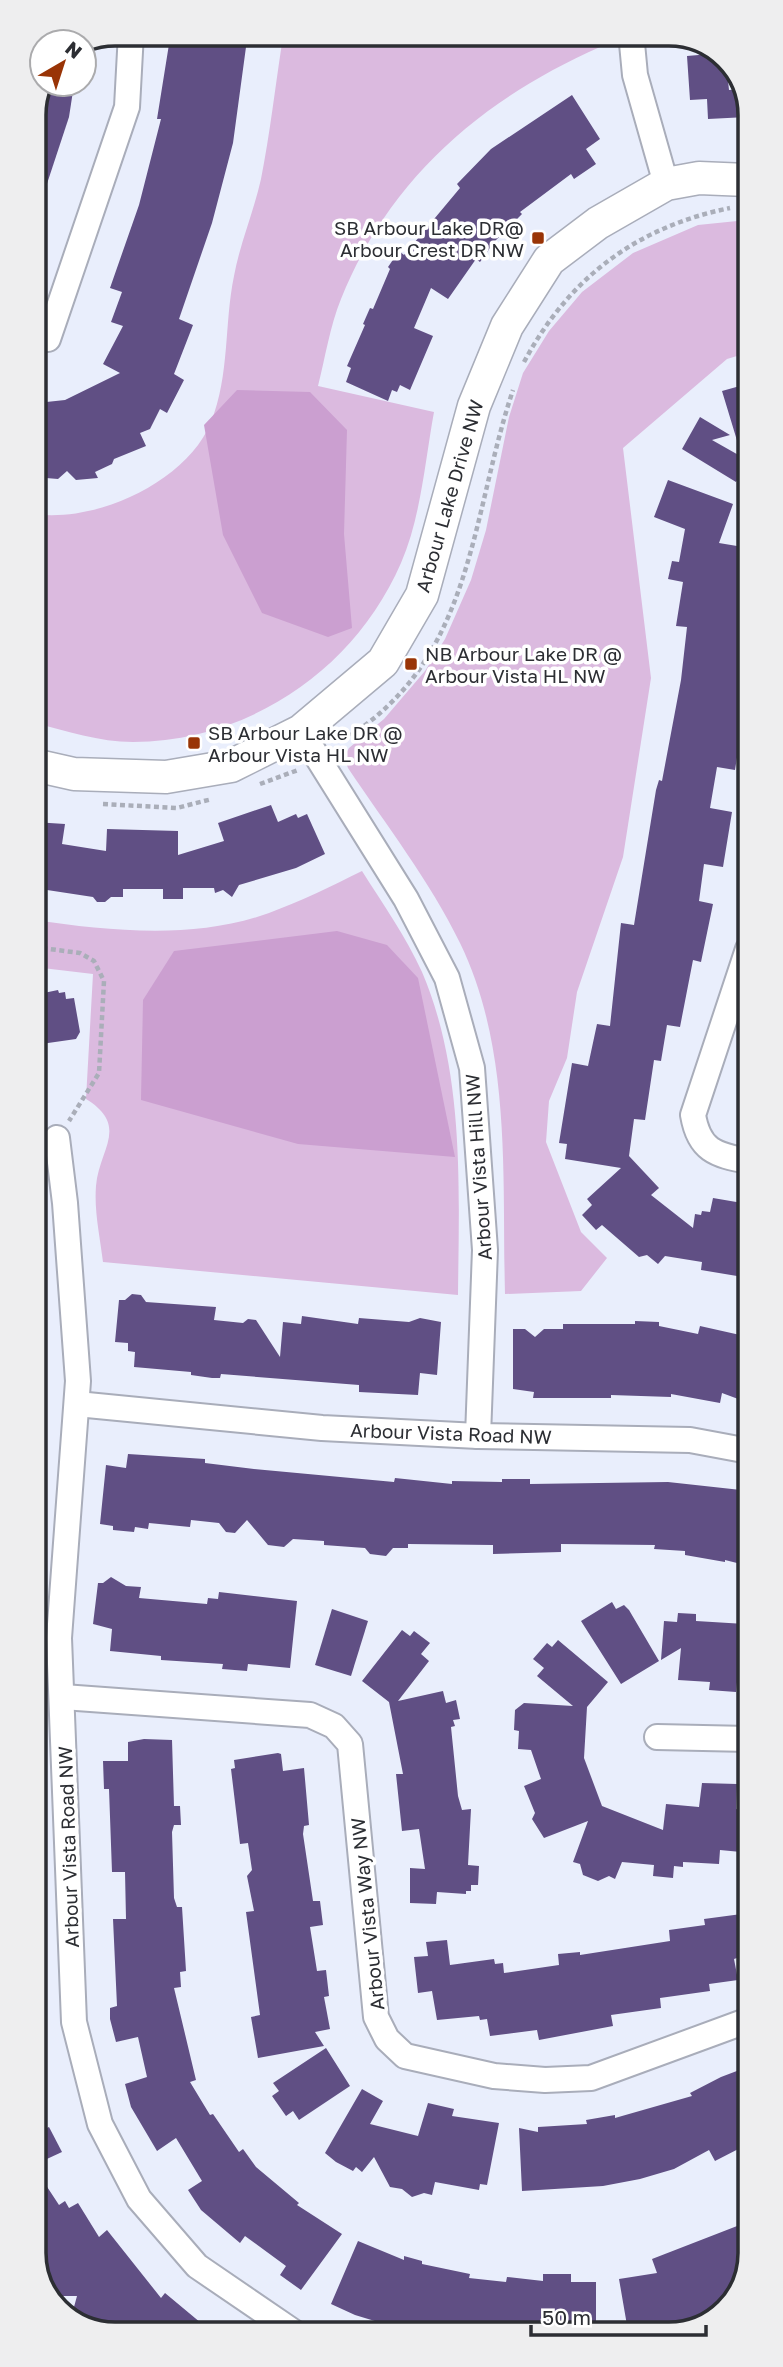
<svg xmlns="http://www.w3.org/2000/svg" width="783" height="2367" font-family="'Golos Text',sans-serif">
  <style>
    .green { fill: #dbbadf }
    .forest { fill: #cb9fd0 }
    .building { fill: #604f84 }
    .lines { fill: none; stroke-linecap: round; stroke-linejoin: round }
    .minor-casing { stroke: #a9adba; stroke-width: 28 }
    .tertiary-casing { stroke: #a9adba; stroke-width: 35 }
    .path { stroke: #aaaeb9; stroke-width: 4.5; stroke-dasharray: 5 3.5; stroke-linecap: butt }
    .minor { stroke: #fff; stroke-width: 24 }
    .tertiary { stroke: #fff; stroke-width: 32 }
    .poi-dot { fill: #993406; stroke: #fff; stroke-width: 2.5 }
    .labels { text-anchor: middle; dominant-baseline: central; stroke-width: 7; stroke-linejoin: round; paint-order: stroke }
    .poi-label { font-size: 19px; fill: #2c2e33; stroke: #fff; text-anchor: start }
    .street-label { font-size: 19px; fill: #2c2e33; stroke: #fff }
    .rim { fill: none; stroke: #2c2e33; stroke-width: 3.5 }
  </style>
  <rect width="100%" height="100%" fill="#e9eefc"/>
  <g class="green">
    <path d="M327,33H599L600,47C483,99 390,177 341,299C330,326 325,358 318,386L434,412C425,461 421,517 401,563C355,669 250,741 133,742C99,742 67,731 34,723V514C96,523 187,482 211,422C230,375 224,324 234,276C240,243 254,211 261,179C270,134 275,88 282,43Z"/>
    <path d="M747,220V353L727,359L623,448L651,678L623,857L577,992L567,1058L549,1101L546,1142L581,1232L607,1258L581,1291L505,1294C502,1178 512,1050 460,943C430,881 386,825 348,768L344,757L349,748L384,719L425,671L445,639L471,580L486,530L509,417L523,373L549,331L582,292L633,253L698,225Z"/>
    <path d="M362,871C383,904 406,937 422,972C465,1073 459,1188 458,1295L103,1262C100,1237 94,1211 96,1186C99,1149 130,1126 86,1099L93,974L34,967V920C111,931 194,940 269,913C301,901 332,886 362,871Z"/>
  </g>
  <g class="forest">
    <polygon points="237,390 310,392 347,430 344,534 352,628 328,637 262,613 223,535 204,425"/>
    <polygon points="337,931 387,945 418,978 455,1157 298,1144 141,1100 143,1000 174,951"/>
  </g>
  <g class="building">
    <polygon points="170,38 246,47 233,143 212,223 179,319 193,325 174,374 184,380 167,413 160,409 150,429 140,433 146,446 114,459 112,464 95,472 98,478 76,480 67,471 58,479 34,477 37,403 65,400 120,373 103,364 123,326 111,322 122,292 110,288 139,205 161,119 157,119"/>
    <polygon points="722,53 726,61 729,90 744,89 747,94 747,117 708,119 707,99 690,100 687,56"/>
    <polygon points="44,87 73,91 69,117 37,214 34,213 33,110"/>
    <polygon points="572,95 600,139 586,149 596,164 574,179 571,174 520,212 522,214 495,241 480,262 476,259 448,299 431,288 414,328 433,336 410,390 400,385 397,392 392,390 388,401 346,382 351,368 347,366 365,325 363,324 370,308 373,309 390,269 388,267 399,251 404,255 460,188 457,184 491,149"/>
    <polygon points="747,384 748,463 736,482 682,449 700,417 730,435 712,440 742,457 722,391"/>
    <polygon points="668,480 733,504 719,543 743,547 740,566 748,567 748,689 735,770 717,767 710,808 732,812 723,867 704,864 699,901 713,904 701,962 693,960 680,1027 667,1025 661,1061 654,1060 645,1120 634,1119 629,1156 659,1188 651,1195 693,1228 695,1214 701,1215 702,1211 710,1212 713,1198 748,1204 749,1278 701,1270 702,1262 665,1256 658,1264 647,1255 639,1257 602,1225 596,1230 582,1215 592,1205 587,1199 621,1168 565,1159 567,1144 559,1143 572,1063 588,1066 597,1024 610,1026 621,923 634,925 656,790 659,780 662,781 681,680 687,627 676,626 683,582 668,579 672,561 679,562 685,529 654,517"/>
    <polygon points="271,805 278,822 296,814 298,818 307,814 325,854 296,868 239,885 232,897 223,890 215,893 214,888 183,888 183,899 163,899 163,889 123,889 123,897 111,897 105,902 97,902 93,897 34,888 34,822 65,824 62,844 106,851 107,829 178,831 178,855 224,841 218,823"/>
    <polygon points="58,990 59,993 65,992 66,999 74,998 80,1032 76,1039 34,1045 34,995"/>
    <polygon points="132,1294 141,1295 146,1302 216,1307 214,1320 243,1323 248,1319 256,1320 280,1357 283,1322 301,1324 302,1316 358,1324 359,1318 409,1322 420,1318 441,1322 437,1375 420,1373 418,1395 359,1392 359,1385 221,1374 220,1378 212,1378 191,1375 191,1372 134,1367 135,1352 128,1351 128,1343 115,1342 119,1300 125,1300"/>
    <polygon points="635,1321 659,1322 659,1326 698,1334 700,1326 749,1337 749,1403 722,1393 720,1403 671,1394 671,1397 611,1395 611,1398 533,1398 534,1392 513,1389 513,1329 525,1329 535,1337 544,1329 563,1329 563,1324 635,1324"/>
    <polygon points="128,1454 205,1459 205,1463 254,1469 394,1482 395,1478 452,1484 452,1481 502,1482 502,1479 530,1479 530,1484 668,1482 741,1490 740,1495 749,1497 749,1566 725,1560 725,1562 685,1555 685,1551 654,1549 655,1545 561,1544 561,1552 493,1554 493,1545 408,1544 408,1548 393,1548 386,1556 370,1554 365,1548 324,1545 324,1541 293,1539 284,1547 268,1545 247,1520 235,1533 226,1532 219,1523 191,1520 190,1527 149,1523 148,1529 135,1527 134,1532 113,1530 113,1526 100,1524 106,1465 126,1468"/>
    <polygon points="111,1577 126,1586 141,1587 139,1598 207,1604 208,1598 218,1599 219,1592 297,1601 290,1668 248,1664 247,1671 222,1669 223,1664 161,1660 161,1656 110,1651 112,1629 93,1624 98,1583 103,1583"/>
    <polygon points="612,1602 616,1609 624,1605 629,1610 659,1661 621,1684 581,1621"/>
    <polygon points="332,1609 368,1621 351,1676 315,1665"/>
    <polygon points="678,1613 696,1614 696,1621 745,1624 745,1629 749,1629 748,1673 738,1672 736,1692 709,1690 710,1682 678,1680 681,1648 661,1660 664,1621 677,1622"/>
    <polygon points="402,1630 410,1636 414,1631 430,1643 421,1654 429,1661 398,1701 443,1691 446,1703 456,1700 460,1719 453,1720 455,1726 451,1727 458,1796 462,1810 471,1809 468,1865 479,1866 478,1885 471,1885 471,1891 466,1891 466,1894 437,1892 436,1904 410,1903 410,1868 425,1869 419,1829 402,1831 396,1774 403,1774 389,1702 362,1681"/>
    <polygon points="558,1640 608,1682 587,1707 584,1758 602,1806 663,1830 666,1804 699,1807 702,1783 737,1784 736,1809 745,1811 741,1852 720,1850 719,1864 683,1862 683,1867 674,1866 673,1878 653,1876 654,1865 622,1862 615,1879 609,1876 598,1881 583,1875 580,1864 573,1862 588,1821 544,1838 532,1819 535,1813 524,1786 541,1779 531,1750 518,1749 519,1731 514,1730 515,1710 524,1703 573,1706 537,1676 544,1668 533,1659 547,1643 552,1647"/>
    <polygon points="144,1739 172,1740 174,1806 180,1806 181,1825 174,1825 172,1832 174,1898 177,1907 182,1907 186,1971 180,1972 181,1987 174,1988 196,2080 190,2082 210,2115 213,2114 239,2152 243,2149 256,2167 299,2203 297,2205 342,2234 301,2290 280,2275 286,2266 245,2236 240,2243 201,2210 188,2190 202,2181 176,2138 157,2151 131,2107 125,2084 147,2077 138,2037 116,2042 110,2019 110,2008 117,2006 113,1919 126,1919 125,1872 112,1872 109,1789 104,1789 103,1761 128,1761 128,1742"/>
    <polygon points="278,1753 281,1754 283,1771 304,1768 309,1825 304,1826 303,1834 313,1901 320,1901 323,1925 310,1927 317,1971 326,1970 329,1996 324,1997 330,2029 315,2032 324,2046 258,2058 251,2017 260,2015 246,1912 254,1911 247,1876 252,1870 248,1843 240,1844 231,1769 235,1768 234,1760"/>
    <polygon points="749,1913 749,1954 734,1959 738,1980 709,1984 710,1991 660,1998 661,2008 611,2015 613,2026 539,2040 537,2030 490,2036 487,2019 480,2020 479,2016 437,2020 432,1991 418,1993 414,1957 428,1956 426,1942 447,1940 450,1965 494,1959 495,1964 503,1963 504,1973 559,1965 558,1954 580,1952 580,1955 670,1941 669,1930 705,1925 704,1919"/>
    <polygon points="326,2048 350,2086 299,2120 293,2111 286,2116 272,2096 279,2091 273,2083"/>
    <polygon points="750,2066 750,2143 715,2161 709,2150 674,2169 640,2179 603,2186 522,2191 519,2128 538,2132 538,2127 587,2124 586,2120 615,2115 615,2118 692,2096 690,2093 721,2077"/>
    <polygon points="362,2089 383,2101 370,2124 418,2136 428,2103 454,2109 452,2116 499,2123 487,2185 480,2184 479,2190 435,2182 432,2195 424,2193 412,2197 402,2189 390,2187 374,2157 362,2172 356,2167 353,2171 336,2162 325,2153"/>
    <polygon points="49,2127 62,2152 36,2164 36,2133"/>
    <polygon points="36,2170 59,2205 65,2201 69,2208 78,2203 99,2237 107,2230 161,2298 165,2293 213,2333 109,2334 100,2330 106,2322 71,2318 77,2296 59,2296 36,2255"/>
    <polygon points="750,2221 750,2253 733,2302 719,2311 663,2331 628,2331 619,2279 657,2273 652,2259"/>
    <polygon points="358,2241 404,2260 404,2256 422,2261 422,2264 470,2274 469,2278 506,2282 507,2277 543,2281 543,2274 571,2274 571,2282 596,2282 596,2331 411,2332 355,2315 331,2304"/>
  </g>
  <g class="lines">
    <g class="minor-casing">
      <g id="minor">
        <polyline points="631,33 635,75 666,184"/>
        <polyline points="48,339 127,107 131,33"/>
        <polyline points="301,731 406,899 447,978 472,1068 485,1250 478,1436"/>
        <path d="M748,949L693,1115C699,1150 715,1155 748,1161"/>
        <polyline points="57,1138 65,1203 78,1381 59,1638 74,2022 100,2124 139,2199 197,2266 295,2333"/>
        <polyline points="77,1404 322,1428 478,1436 690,1440 749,1451"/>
        <polyline points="63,1697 310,1715 334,1726 350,1744 376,2017 387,2039 405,2056 494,2076 545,2080 591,2078 749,2020"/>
        <polyline points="657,1737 749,1739"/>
      </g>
    </g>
    <g class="tertiary-casing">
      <polyline id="tertiary" points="34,765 74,774 166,777 231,766 301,731 383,662 422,595 474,406 507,326 549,260 598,223 666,184 699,178 747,180"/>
    </g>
    <g class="path">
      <path d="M524,362C569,278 636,227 730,208"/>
      <path d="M343,740C474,661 470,518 513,390"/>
      <polyline points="260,784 298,770"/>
      <polyline points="103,804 177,808 212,799"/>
      <polyline points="34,947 80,953 94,961 104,981 99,1073 69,1121"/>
    </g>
    <use href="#minor" class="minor"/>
    <use href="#tertiary" class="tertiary"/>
  </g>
  <g class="poi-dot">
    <rect x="531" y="231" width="14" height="14" rx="3.5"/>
    <rect x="404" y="657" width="14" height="14" rx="3.5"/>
    <rect x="187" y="736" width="14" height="14" rx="3.5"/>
  </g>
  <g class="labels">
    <g class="poi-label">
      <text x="524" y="227" text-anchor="end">SB Arbour Lake DR@<tspan x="524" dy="22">Arbour Crest DR NW</tspan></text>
      <text x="425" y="653">NB Arbour Lake DR @<tspan x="425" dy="22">Arbour Vista HL NW</tspan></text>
      <text x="208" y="732">SB Arbour Lake DR @<tspan x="208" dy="22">Arbour Vista HL NW</tspan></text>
    </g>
    <g class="street-label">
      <text transform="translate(449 496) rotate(-74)">Arbour Lake Drive NW</text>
      <text transform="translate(478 1167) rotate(-94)">Arbour Vista Hill NW</text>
      <text transform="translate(451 1433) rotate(2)">Arbour Vista Road NW</text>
      <text transform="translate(68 1847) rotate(-92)">Arbour Vista Road NW</text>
      <text transform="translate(367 1914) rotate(-96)">Arbour Vista Way NW</text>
    </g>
  </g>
  <path d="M0 0H783V2367H0ZM115 46H669A69 69 0 0 1 738 115V2253A69 69 0 0 1 669 2322H115A69 69 0 0 1 46 2253V115A69 69 0 0 1 115 46Z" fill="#eeeeef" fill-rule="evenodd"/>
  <path class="rim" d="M115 46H669A69 69 0 0 1 738 115V2253A69 69 0 0 1 669 2322H115A69 69 0 0 1 46 2253V115A69 69 0 0 1 115 46Z"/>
  <g transform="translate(63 63) rotate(39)"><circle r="33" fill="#ffffff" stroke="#ababad" stroke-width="2"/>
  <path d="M0-5L12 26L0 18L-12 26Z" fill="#993406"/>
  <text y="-10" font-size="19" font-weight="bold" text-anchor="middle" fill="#2c2e33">N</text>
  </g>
  <path d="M531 2325v10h175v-10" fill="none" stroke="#2c2e33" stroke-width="3.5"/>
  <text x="542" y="2325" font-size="21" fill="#2c2e33" stroke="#ffffff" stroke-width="5" paint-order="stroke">50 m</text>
</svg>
